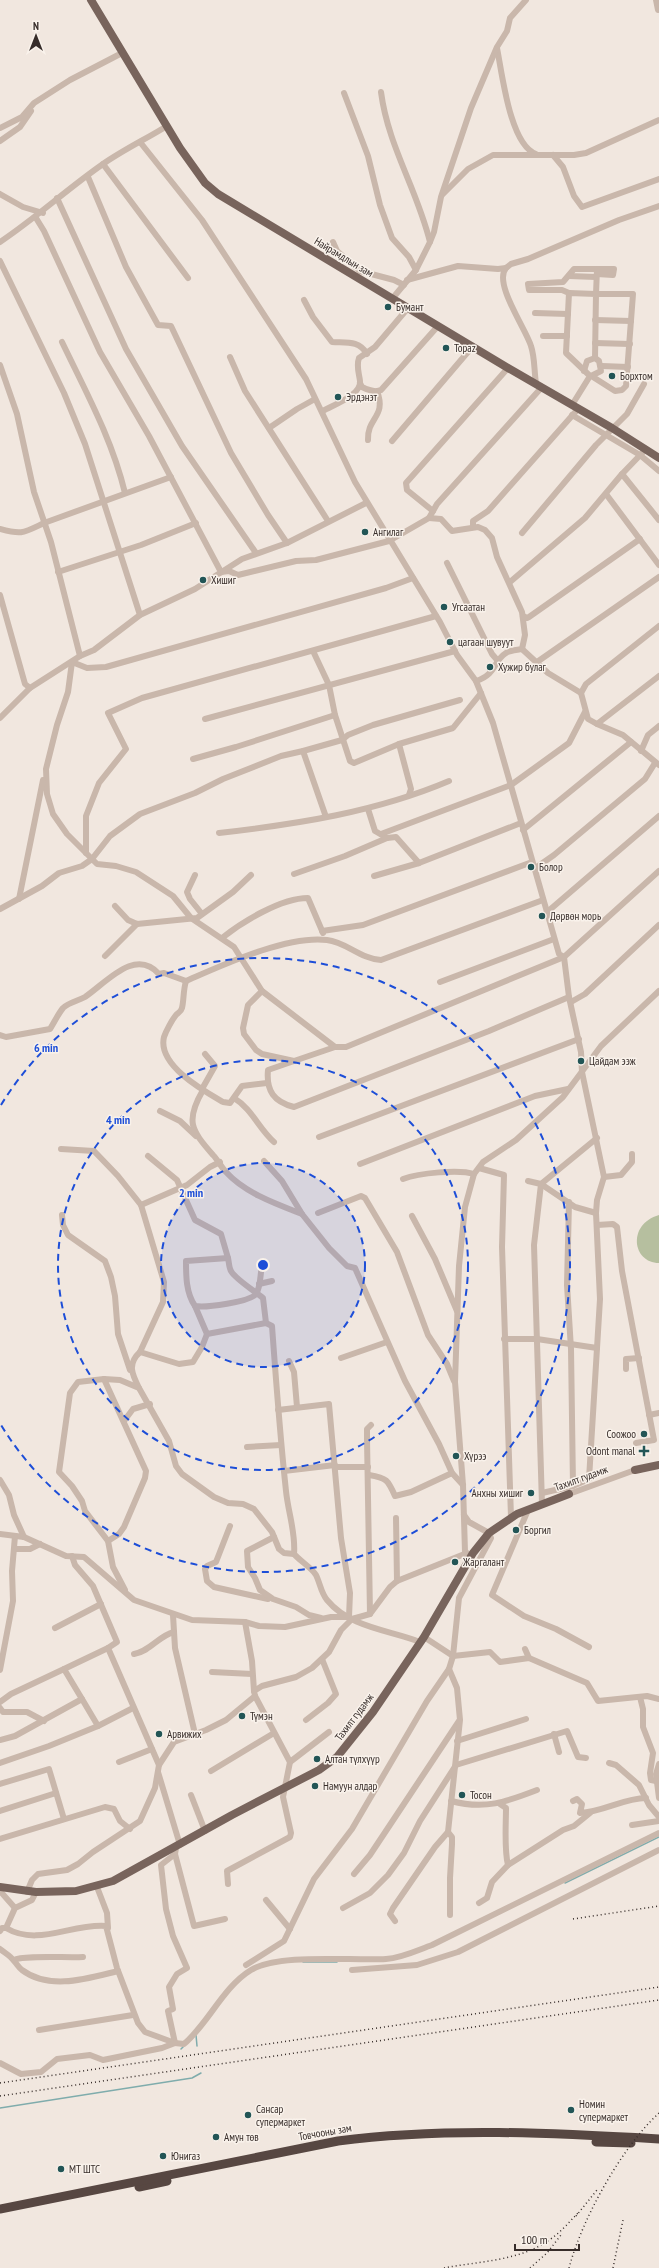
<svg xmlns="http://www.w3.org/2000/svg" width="659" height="2268" font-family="'PT Sans Narrow',sans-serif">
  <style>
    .green { fill: #b6bf9f }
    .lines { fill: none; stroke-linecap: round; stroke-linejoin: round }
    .stream { stroke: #7facac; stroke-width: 1.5 }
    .minor { stroke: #c9b7ab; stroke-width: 6 }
    .major { stroke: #78645c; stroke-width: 8 }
    .highway { stroke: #574742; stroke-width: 9 }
    .rail { stroke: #372d2a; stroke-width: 1.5; stroke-dasharray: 1 3; stroke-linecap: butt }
    .ring { fill: none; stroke: #1d4ed8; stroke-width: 2; stroke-dasharray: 7 5 }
    .poi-dot { fill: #225556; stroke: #f9f2eb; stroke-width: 1.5 }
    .labels { text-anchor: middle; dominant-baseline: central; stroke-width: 3; stroke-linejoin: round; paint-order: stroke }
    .street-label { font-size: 11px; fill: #372d2a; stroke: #f9f2eb }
    .poi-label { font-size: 11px; fill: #372d2a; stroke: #f9f2eb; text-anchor: start }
    .centre { fill: #1d4ed8; stroke: #f9f2eb; stroke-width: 2 }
    .ring-label { font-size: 12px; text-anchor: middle; font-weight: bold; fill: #1d4ed8; stroke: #f9f2eb; stroke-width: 3; stroke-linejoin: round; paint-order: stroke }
  </style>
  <rect width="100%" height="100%" fill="#f1e7df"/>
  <path class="green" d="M659,1215V1263C632,1263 627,1224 659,1215Z"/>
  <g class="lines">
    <g class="stream">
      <polyline points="565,1883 659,1837"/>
      <polyline points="303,1962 337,1962"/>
      <polyline points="196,2035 197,2046"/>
      <polyline points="181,2049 184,2046"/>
      <polyline points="0,2108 192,2078 201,2073"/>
    </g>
    <g class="minor">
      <polyline points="656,0 658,10"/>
      <path d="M497,48C502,73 510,145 536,154"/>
      <path d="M381,92C388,146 417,189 430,242L416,270L392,299"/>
      <polyline points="344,93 368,156 380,205 392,238 409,257 416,270"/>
      <polyline points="0,128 22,117 34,103 70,80 122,53"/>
      <polyline points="0,141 20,127 31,111"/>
      <polyline points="140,142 202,220 306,379 355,482 440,622 457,655 476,681 493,723 559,954 564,957 569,997 581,1052 582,1072 604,1177 597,1200 596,1213 600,1299 589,1479 573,1486 542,1493"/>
      <polyline points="553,155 563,167 574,196 582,207 659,179"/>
      <polyline points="103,164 188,278"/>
      <polyline points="88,177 126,267 158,325 171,326 231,453 268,515 287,543"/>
      <polyline points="0,194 23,207 43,213"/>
      <polyline points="443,194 468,169 493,155 574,155 586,153 659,120"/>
      <polyline points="57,198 126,349 182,446 256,553"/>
      <polyline points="36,218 44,231 100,352 149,436 221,572 229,571 238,575 296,561 316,560 389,541 429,518 437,504 542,387"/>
      <path d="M0,242C36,218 67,189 103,164C123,150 146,139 167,126"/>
      <polyline points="333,242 337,251 360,271 394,280 404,285"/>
      <polyline points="430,242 434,232 441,197 471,108 497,47 507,31 510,18 526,0"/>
      <polyline points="0,261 64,393 85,444 140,615"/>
      <path d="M506,268C493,283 526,329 531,346C535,358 534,371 536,383"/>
      <polyline points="569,276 596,277"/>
      <polyline points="407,280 458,266 498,269 506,268 511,264 528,259 619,220 659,206"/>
      <polyline points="569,293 562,290 529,290 528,284 563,282 574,269 614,269 613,275 597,274"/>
      <path d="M304,300L313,317L332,342C346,343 359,340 367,354"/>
      <polyline points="535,313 568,314"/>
      <polyline points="595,320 631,321"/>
      <polyline points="543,336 567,336"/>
      <path d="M62,342C86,392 112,439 125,493"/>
      <polyline points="595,343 630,344"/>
      <polyline points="230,357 245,391 328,521"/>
      <polyline points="0,365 17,414 34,492 51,542 80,656"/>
      <polyline points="602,366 628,367"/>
      <polyline points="584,371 587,361 595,358 599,361 601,371 591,376"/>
      <polyline points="593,377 615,391 622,390 626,386 633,294 596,294 597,269"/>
      <path d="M360,383L362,387C368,390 375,393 381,390L438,326"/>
      <polyline points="572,405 590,376 566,353 569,293 596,294 595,358"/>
      <path d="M323,411C333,405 362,395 360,381C359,373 356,366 359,358L375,347L408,308"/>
      <polyline points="572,415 640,455 659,471"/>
      <polyline points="269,428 297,409 315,399"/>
      <path d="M368,440C367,417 387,417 377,391"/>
      <polyline points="392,441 473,346"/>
      <polyline points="622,474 659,520"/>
      <polyline points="606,494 659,565"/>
      <polyline points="433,511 407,490 406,483 508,368"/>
      <path d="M429,518L441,519L452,531L478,527L485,530L492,538L497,557L522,612L525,635L522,649C517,650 510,650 506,653C493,661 497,674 476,681"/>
      <polyline points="473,527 473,521 488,511 578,409"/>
      <path d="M0,529C22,535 23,533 44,523L171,477"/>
      <polyline points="522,533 596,445 627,414 644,384"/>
      <polyline points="447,563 492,654 498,661"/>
      <polyline points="58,572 141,545 196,523"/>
      <polyline points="413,578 386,588 106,667 87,668 72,662 68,692 57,725 46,769 47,794 53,814 67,834 97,864 116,866 136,872 173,896 191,918 234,947 262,991 335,1047 346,1047 564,957 659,871"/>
      <polyline points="510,582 585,518 622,474 646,449"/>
      <polyline points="0,595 25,684 30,688"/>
      <polyline points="523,616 527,618 529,617 640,539"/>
      <polyline points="659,626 586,684 581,693 588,719 597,724 659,676"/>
      <polyline points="522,649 548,673 581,693"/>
      <polyline points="313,651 329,685 335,715 350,761 354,763 399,744 453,728 481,693"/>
      <polyline points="537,662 659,577"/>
      <polyline points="0,718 30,688 80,656 94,650 140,615 195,589 242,559 287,543 366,503"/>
      <polyline points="205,719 455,651"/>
      <polyline points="597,724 623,735 659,765"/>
      <polyline points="399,744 411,789 409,795"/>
      <polyline points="641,751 648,735 659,726"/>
      <polyline points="193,759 236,747 335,715"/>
      <polyline points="368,809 375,831 387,838 396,837 419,863"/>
      <polyline points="326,817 303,751 342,740 348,735 373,725 460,700"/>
      <polyline points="523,830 631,742"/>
      <path d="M219,833C298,824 376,812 449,781"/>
      <polyline points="381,834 511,785 569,743 585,712"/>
      <polyline points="86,853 86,816 99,783 126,749 108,713 142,698 436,616"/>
      <polyline points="534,869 554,855 645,779 655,763"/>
      <polyline points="294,874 345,856 387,838"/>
      <polyline points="195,875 187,892 190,899 202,914"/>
      <polyline points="374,876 419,863 521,823"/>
      <polyline points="19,899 43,780"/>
      <polyline points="115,906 128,920 137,924 197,918 233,892 251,875"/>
      <polyline points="0,909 42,886 59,873 82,866 92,859 110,836 140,814 195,793 223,779 281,756 303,751"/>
      <polyline points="546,913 659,816"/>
      <polyline points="322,931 363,925 532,862"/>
      <path d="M222,938C242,922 281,898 308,898L323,933"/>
      <polyline points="105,956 137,924"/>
      <path d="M186,981C183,991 184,1000 182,1008C181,1012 178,1013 176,1015C172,1020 166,1031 164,1037C157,1065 204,1091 223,1102L230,1103L242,1086L267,1083"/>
      <polyline points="440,982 554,939"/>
      <polyline points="262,991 248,1005 243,1028 244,1034 256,1050 262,1054 294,1061 335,1047"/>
      <polyline points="571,1002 585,994 659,925"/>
      <path d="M0,1035L6,1037L50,1029C54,1023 58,1014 63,1008C69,1002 78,1001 85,997C106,983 135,947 159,974L164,973L186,981C223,965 287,935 327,940C346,942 361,959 381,960L543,900"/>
      <path d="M294,1061L268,1070C266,1091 274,1102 294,1107L489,1031L569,997"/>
      <polyline points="202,1089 215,1066 205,1054"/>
      <path d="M203,1090C185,1121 191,1130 213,1155C218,1160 221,1167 226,1172C245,1193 276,1204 302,1214"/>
      <path d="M234,1098C252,1109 259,1129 274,1142"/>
      <polyline points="160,1111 180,1121 196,1136"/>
      <polyline points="319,1137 579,1039"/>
      <polyline points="61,1149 94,1151 118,1176 141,1205 187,1185 210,1167 220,1162"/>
      <polyline points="148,1156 177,1180 195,1220 221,1234 228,1258"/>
      <polyline points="264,1161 282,1181 302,1214 329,1248 347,1266 355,1268 405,1381 439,1444 452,1473 463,1485"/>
      <polyline points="360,1164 535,1096 568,1089"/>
      <polyline points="479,1168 504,1175 502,1247 511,1517"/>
      <polyline points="604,1177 621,1175 632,1162 632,1154"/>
      <path d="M403,1179C419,1173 459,1169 474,1174"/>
      <polyline points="528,1181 541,1184 575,1207 596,1213"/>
      <polyline points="569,1202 567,1285 571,1349 573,1486"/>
      <polyline points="318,1213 361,1196 365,1198 397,1252 428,1335 447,1364 454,1381"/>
      <polyline points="62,1215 63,1225 68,1235 105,1261 111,1277 115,1296 118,1334 130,1370"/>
      <polyline points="412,1216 435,1259 457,1311"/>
      <polyline points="597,1225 613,1224 617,1227 622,1271 654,1440 636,1443"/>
      <path d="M262,1266C260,1274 261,1287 256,1294C250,1302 205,1308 195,1306C186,1293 186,1276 186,1261L228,1258C229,1262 229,1268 231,1271C235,1279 256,1292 263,1298L266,1323L272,1326C276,1381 280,1436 286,1491C288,1512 296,1533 294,1554C300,1561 312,1568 316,1575C320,1583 321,1593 327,1600C350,1628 390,1630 420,1642"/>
      <polyline points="259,1284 272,1281"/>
      <polyline points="195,1306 207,1334 266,1323"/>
      <polyline points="504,1339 537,1339 597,1348"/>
      <polyline points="140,1352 179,1364 193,1362 202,1347 207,1334"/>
      <polyline points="341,1358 387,1342"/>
      <polyline points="289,1361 294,1372 297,1407"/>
      <polyline points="626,1369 626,1359 639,1358"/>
      <polyline points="104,1379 146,1471 145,1478 124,1527 119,1534 108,1541"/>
      <path d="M139,1388C132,1374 127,1364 140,1352L163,1302L164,1282L141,1205"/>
      <polyline points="649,1415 659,1413"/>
      <polyline points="124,1421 133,1409 150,1404"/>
      <polyline points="247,1447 281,1445"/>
      <polyline points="335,1467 368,1467"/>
      <polyline points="284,1471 335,1465"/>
      <path d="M369,1475C387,1478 388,1480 395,1496L411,1492L452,1473"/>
      <polyline points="0,1480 9,1495 14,1515 24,1537"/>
      <polyline points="569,1494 635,1470"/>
      <polyline points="542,1504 534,1245 541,1184 597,1138"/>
      <polyline points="528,1510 492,1595 524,1616 556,1629 589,1647"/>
      <polyline points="396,1518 397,1581"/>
      <polyline points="230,1526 216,1562 207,1566 205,1569 207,1581 214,1587 268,1599"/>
      <polyline points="0,1534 24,1537 66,1556 84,1557 134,1600 192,1620 245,1622 259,1626 285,1627 331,1617 349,1617 350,1593 341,1538 329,1404 278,1410"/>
      <polyline points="274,1537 247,1551 248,1567 255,1578 260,1590 273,1599 296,1607 309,1615 321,1618"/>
      <polyline points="15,1549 30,1549 40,1544"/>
      <polyline points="465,1552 463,1485 455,1382 459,1266 465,1207 474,1174 483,1162 516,1140 563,1097 601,1046 659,991"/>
      <polyline points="72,1556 75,1565 93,1586 117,1642 108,1648 159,1765"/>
      <polyline points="125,1590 113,1567 108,1541 85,1511 82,1501 72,1486 59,1472 70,1393 78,1382 104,1379 120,1380 139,1388 169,1441 176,1466 182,1474 214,1497 228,1503 243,1504 254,1509 272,1532 279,1549 284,1553 294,1554"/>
      <polyline points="370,1614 367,1439 367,1429 371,1425"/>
      <polyline points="173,1615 175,1648 195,1734"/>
      <polyline points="245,1622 252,1661 254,1691"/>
      <polyline points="55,1628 101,1604"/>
      <polyline points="424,1637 453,1656 490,1652 500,1662 529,1658 587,1683 598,1701 647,1696 659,1699"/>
      <polyline points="525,1649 529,1658"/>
      <path d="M134,1654C151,1651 158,1636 174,1632"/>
      <polyline points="0,1670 13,1601 12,1571 15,1536"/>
      <polyline points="212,1672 252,1674"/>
      <polyline points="640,1697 643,1709 643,1727 653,1753 650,1773 651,1780 656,1781"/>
      <polyline points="82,1699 64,1669 108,1648"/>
      <polyline points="0,1702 11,1694 64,1669"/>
      <polyline points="0,1708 3,1712 27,1712 44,1721"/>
      <polyline points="306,1720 328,1703 336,1694 322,1659"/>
      <polyline points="554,1734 559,1752"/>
      <polyline points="0,1740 15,1736 82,1699 98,1726"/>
      <polyline points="457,1741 526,1719"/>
      <polyline points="119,1762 152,1749"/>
      <polyline points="290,1762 329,1732"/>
      <polyline points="0,1763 49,1746 98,1726 133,1708"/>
      <polyline points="609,1763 616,1765 639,1785 649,1805 659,1817"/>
      <polyline points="659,1764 656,1774 659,1798"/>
      <polyline points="211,1771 274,1733"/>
      <polyline points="158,1772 180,1845"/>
      <polyline points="0,1784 49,1769 64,1819"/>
      <polyline points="191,1795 205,1831"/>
      <path d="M451,1801C485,1810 506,1802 537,1790"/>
      <path d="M573,1801L577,1799L582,1804L580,1813C603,1812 624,1798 646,1798"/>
      <polyline points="0,1811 56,1793"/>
      <polyline points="632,1825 659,1821"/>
      <polyline points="448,1832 452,1837 452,1844 450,1878 450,1915"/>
      <polyline points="0,1839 105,1807 114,1809 120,1821 130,1829"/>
      <polyline points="175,1854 194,1926 225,1919"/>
      <polyline points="508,1865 563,1830 574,1826 590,1813"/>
      <polyline points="354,1874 370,1855 459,1721"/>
      <polyline points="228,1884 227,1871 290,1837 291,1833 283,1797 290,1762 255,1696"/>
      <polyline points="97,1887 107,1913 108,1928"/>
      <polyline points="0,1891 15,1908"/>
      <polyline points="27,1892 32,1880 38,1874 67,1870 78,1864 93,1852 140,1821 155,1788 159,1765 174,1742 206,1730 226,1720 255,1696 254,1691 262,1686 296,1677 312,1668 329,1652 341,1630 352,1619 370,1614 390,1587 397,1581 467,1553"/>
      <polyline points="266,1900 290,1929"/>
      <path d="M479,1903L487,1898L492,1882L508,1865C504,1850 506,1824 506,1808L500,1804"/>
      <polyline points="343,1908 370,1893 388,1875 404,1853 420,1821 456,1765 567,1731 578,1757 586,1758"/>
      <polyline points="395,1921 390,1914 393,1908 435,1847 448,1832 460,1720 457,1688 449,1669 453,1656 459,1598 491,1538 489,1533 469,1522 464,1515"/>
      <path d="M6,1928C38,1947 72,1923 106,1926L117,1968L138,2023L145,2032L175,2043L184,2044C208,2024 223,1987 251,1970C279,1953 351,1961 386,1959C402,1958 418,1950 432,1945L659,1833"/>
      <polyline points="0,1931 2,1928 6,1928 15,1908 32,1900 36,1892"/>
      <path d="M0,1949C5,1953 11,1956 14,1961C17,1964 19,1968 22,1970C50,1991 89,1978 118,1971"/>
      <path d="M14,1960C23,1955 68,1958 83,1957"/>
      <polyline points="246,1965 284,1941 314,1879 352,1829 427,1701 449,1669"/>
      <polyline points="352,1970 417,1965 458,1952 659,1850"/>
      <polyline points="39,2030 133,2015"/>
      <polyline points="175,2043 168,2011 173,2009 169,1987 177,1974 187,1968 173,1936 166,1909 161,1865 175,1854 176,1848"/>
      <polyline points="0,2063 21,2074 41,2072 57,2059 90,2055 103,2060 162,2048 175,2043"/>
    </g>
    <g class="major">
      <polyline points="91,0 180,148 205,183 218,194 508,368 612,428 659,458"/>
      <polyline points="635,1470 659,1465"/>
      <polyline points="0,1887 36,1892 76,1891 113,1881 232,1815 319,1770 337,1757 373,1712 424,1637 473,1553 489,1533 517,1514 569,1494"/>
    </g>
    <g class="highway">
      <polyline points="596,2142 631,2143"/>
      <polyline points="139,2187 167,2181"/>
      <path d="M0,2209L338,2141C444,2127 553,2133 659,2139"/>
    </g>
    <g class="rail">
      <polyline points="573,1919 659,1906"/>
      <polyline points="0,2083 659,1987"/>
      <polyline points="0,2096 659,2000"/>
      <polyline points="576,2216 597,2190"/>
      <path d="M444,2268C480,2261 522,2261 552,2238C562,2231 570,2221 579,2212"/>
      <polyline points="530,2268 547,2253 561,2235"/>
      <path d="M569,2268C582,2219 621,2148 659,2113"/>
      <polyline points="613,2268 623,2220"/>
    </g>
  </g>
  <circle cx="263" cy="1265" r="102" fill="#1d4ed8" fill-opacity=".12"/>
  <g class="ring">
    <circle cx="263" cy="1265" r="102"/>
    <circle cx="263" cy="1265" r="205"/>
    <path d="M1 1105A307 307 0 1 1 1 1425"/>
  </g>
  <g class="poi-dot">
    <circle cx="388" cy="307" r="4"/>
    <circle cx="446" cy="348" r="4"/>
    <circle cx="612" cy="376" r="4"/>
    <circle cx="338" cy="397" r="4"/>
    <circle cx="365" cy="532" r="4"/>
    <circle cx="203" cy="580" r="4"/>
    <circle cx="444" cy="607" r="4"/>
    <circle cx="450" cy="642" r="4"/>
    <circle cx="490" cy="667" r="4"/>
    <circle cx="531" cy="867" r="4"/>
    <circle cx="542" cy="916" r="4"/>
    <circle cx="581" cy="1061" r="4"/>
    <circle cx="644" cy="1434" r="4"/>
    <path d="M642 1445h4v4h4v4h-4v4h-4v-4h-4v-4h4z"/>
    <circle cx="456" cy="1456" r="4"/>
    <circle cx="531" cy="1493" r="4"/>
    <circle cx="516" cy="1530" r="4"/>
    <circle cx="455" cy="1562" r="4"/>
    <circle cx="242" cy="1716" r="4"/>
    <circle cx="159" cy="1734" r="4"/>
    <circle cx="317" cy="1759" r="4"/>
    <circle cx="315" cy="1786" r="4"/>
    <circle cx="462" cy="1795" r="4"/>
    <circle cx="571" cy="2110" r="4"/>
    <circle cx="248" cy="2115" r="4"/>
    <circle cx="216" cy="2137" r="4"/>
    <circle cx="163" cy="2156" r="4"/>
    <circle cx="61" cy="2169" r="4"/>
  </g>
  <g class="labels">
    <g class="street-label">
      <text transform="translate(344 257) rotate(31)">Найрамдлын зам</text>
      <text transform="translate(581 1478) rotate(-20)">Тахилт гудамж</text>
      <text transform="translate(354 1717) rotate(-53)">Тахилт гудамж</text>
      <text transform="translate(325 2132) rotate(-10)">Товчооны зам</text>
    </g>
    <g class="poi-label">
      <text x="396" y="307">Бумант</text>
      <text x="454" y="348">Topaz</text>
      <text x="620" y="376">Борхтом</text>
      <text x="346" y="397">Эрдэнэт</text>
      <text x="373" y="532">Ангилаг</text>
      <text x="211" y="580">Хишиг</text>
      <text x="452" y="607">Угсаатан</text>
      <text x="458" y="642">цагаан шувуут</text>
      <text x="498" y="667">Хужир булаг</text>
      <text x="539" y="867">Болор</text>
      <text x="550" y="916">Дөрвөн морь</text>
      <text x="589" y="1061">Цайдам ээж</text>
      <text x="636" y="1434" text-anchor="end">Соожоо</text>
      <text x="635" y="1451" text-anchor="end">Odont manal</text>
      <text x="464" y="1456">Хүрээ</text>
      <text x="523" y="1493" text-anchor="end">Анхны хишиг</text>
      <text x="524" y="1530">Боргил</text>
      <text x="463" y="1562">Жаргалант</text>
      <text x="250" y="1716">Түмэн</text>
      <text x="167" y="1734">Арвижих</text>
      <text x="325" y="1759">Алтан түлхүүр</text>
      <text x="323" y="1786">Намуун алдар</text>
      <text x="470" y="1795">Тосон</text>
      <text x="579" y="2104">Номин<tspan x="579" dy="13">супермаркет</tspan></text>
      <text x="256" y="2109">Сансар<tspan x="256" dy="13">супермаркет</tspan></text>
      <text x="224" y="2137">Амун төв</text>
      <text x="171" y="2156">Юнигаз</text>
      <text x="69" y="2169">MT ШТС</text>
    </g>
  </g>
  <circle cx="263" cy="1265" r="6" class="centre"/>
  <g class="ring-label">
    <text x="46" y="1052">6 min</text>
    <text x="118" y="1124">4 min</text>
    <text x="191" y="1197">2 min</text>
  </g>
  <g transform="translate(36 36)" stroke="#f9f2eb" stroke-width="3" paint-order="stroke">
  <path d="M0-3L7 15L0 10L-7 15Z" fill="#372d2a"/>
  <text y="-6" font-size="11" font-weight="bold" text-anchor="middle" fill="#372d2a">N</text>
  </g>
  <path d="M515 2244v6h64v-6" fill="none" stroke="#372d2a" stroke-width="2"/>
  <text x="521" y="2244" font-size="12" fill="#372d2a" stroke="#f9f2eb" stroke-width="3" paint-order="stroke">100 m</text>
</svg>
